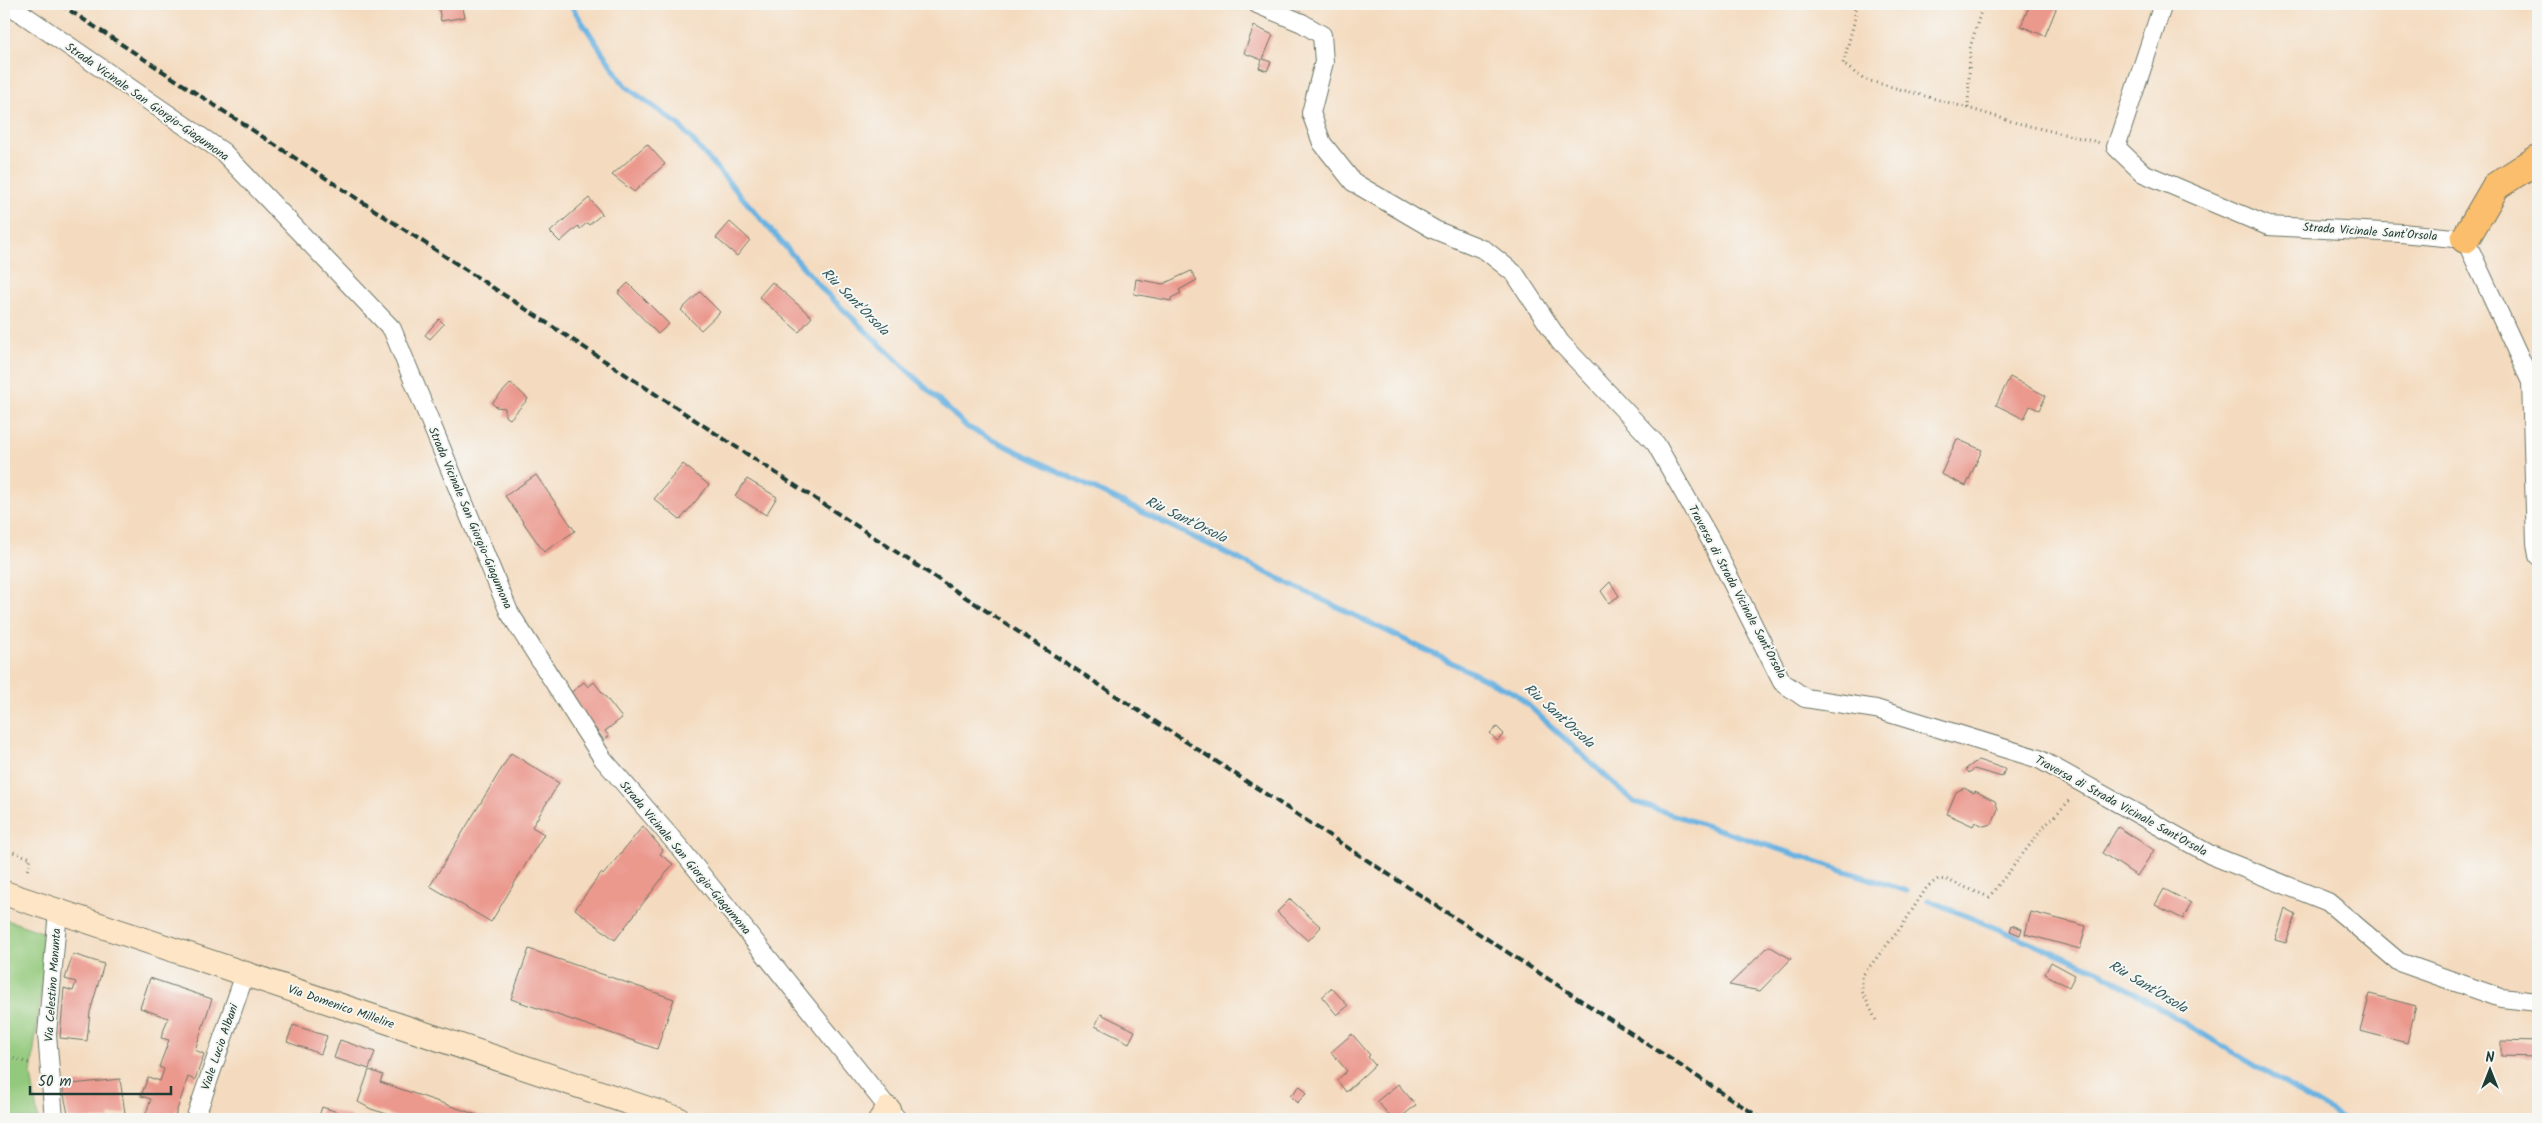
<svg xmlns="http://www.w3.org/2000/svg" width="2542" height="1123" font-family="Kalam,sans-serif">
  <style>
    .green { fill: #93c97c; stroke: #598358 }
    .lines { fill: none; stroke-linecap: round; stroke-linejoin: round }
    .stream { stroke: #69b2e1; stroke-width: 5.5 }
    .building { fill: #eb988d }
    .street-casing { stroke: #6a7465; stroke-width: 20 }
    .secondary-casing { stroke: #6a7465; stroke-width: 26 }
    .primary-casing { stroke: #6a7465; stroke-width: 30 }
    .path { stroke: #6a7465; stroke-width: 3; stroke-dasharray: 1 4; stroke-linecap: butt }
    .street { stroke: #fff; stroke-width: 18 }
    .secondary { stroke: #fde5c5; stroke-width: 24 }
    .primary { stroke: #fabe6d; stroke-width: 28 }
    .rail { stroke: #1f3d34; stroke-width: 4; stroke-dasharray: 8 4; stroke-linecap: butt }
    .labels { text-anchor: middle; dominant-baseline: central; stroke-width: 4; stroke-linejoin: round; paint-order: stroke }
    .street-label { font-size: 12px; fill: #1f3d34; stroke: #f6f6f2 }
    .water-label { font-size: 14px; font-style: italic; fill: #325a5f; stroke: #f6f6f2 }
  </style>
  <rect width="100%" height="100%" fill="#f6f6f2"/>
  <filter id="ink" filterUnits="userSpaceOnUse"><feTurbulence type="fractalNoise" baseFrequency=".02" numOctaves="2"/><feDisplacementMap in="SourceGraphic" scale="10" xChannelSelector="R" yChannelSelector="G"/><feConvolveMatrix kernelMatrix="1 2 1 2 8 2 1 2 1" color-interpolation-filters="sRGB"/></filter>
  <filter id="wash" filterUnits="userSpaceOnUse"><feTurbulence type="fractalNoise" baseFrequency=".0096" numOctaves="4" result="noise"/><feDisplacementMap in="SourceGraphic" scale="20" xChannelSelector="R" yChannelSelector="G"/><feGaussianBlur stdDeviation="1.12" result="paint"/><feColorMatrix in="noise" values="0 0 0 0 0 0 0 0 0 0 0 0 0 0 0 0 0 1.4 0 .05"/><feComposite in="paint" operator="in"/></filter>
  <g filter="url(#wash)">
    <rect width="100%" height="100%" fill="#f4dbbf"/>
    <polygon class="green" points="4,919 48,934 31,1074 38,1119 4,1119"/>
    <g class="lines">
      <g class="stream">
        <polyline points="570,4 625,86 679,125 824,291 967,427 1516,694 1634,802 1907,891"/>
        <polyline points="1928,900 2099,971 2343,1119"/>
      </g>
    </g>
    <g id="blocks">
      <g class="building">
        <polygon points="438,4 462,4 465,17 441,21"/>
        <polygon points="2030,4 2058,4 2045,36 2021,26"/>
        <polygon points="1254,26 1273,35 1263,59 1271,62 1267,71 1259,68 1262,60 1244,53"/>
        <polygon points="647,144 665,164 634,192 612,175"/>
        <polygon points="589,198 602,214 589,225 587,223 580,229 578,226 560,242 550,232"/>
        <polygon points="730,222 750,240 737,256 716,238"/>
        <polygon points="1191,271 1197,280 1179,290 1181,293 1171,298 1171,301 1134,294 1136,279 1163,284"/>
        <polygon points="772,282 812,317 799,332 759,297"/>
        <polygon points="628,283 669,324 658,334 618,293"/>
        <polygon points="700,292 720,312 701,330 681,310"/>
        <polygon points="439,319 444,324 430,339 425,335"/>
        <polygon points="2010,377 2046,396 2039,410 2030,406 2024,419 1996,405"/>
        <polygon points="511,383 528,399 510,419 505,416 505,408 496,407 492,403"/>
        <polygon points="1957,439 1982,450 1966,486 1941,474"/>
        <polygon points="683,464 709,485 680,520 654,499"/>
        <polygon points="536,475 575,531 544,552 505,496"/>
        <polygon points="747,479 777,497 766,515 735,496"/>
        <polygon points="1610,582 1619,596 1609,603 1601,591"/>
        <polygon points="584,682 588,687 594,682 622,718 605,731 609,736 604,740 569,694"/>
        <polygon points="1497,727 1504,734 1497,741 1490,733"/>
        <polygon points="511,753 559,783 532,827 544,834 491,922 430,886"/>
        <polygon points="1978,760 2005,769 2002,777 1974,769 1969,773 1966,769"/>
        <polygon points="1964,788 1974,793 1975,791 1995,801 1998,809 1992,824 1984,826 1975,822 1973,826 1947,814 1956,792"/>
        <polygon points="643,826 663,850 660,854 673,864 615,940 575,909 601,873 603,875"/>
        <polygon points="2118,827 2154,850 2137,876 2102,853"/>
        <polygon points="2164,889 2191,903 2183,919 2155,905"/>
        <polygon points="1290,899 1321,927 1308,941 1277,912"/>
        <polygon points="2285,909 2296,915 2286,943 2275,940"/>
        <polygon points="2031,912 2086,926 2080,949 2025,934"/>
        <polygon points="2012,925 2022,929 2020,935 2010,931"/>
        <polygon points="1769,946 1791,959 1760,991 1729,985"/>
        <polygon points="529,949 674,999 657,1049 511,999"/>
        <polygon points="73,954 104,964 90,1012 87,1041 60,1038 64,988 73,991 76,982 65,979"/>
        <polygon points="2051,962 2075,975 2069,987 2045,974"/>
        <polygon points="150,978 212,999 195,1050 204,1054 195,1080 188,1077 174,1119 144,1119 151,1099 141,1096 148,1077 160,1081 164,1069 159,1067 169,1040 161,1038 168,1018 140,1008"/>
        <polygon points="1332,988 1348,1006 1337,1015 1322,997"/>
        <polygon points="2370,994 2416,1006 2407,1043 2360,1031"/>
        <polygon points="1101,1014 1135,1031 1129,1043 1095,1026"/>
        <polygon points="293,1025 327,1036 321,1054 287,1042"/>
        <polygon points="1352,1034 1370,1055 1368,1057 1375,1065 1346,1092 1337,1080 1347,1071 1331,1052"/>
        <polygon points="340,1040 375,1052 369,1069 334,1058"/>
        <polygon points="2501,1041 2537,1042 2536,1057 2501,1056"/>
        <polygon points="369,1070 383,1075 380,1082 489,1119 403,1119 371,1109 358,1102"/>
        <polygon points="120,1079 125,1113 109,1116 110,1119 69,1119 62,1085"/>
        <polygon points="1398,1084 1416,1105 1399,1119 1392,1119 1377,1101"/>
        <polygon points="1300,1086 1307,1093 1297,1103 1290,1096"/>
        <polygon points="322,1107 353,1117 352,1119 318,1119"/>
      </g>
    </g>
  </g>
  <g filter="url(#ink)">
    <use href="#blocks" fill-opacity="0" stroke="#6a7465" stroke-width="1"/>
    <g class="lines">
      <g class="street-casing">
        <g id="street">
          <polyline points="8,4 223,152 392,329 509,612 603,759 680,848 897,1119"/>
          <polyline points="1257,4 1302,23 1322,35 1324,62 1311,113 1322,143 1353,182 1435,230 1485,250 1515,274 1560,342 1656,444 1710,539 1782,682 1805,698 1876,709 2039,759 2211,855 2328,902 2399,962 2501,998 2538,1002"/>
          <polyline points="2163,4 2116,147 2143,173 2268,226 2401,233 2465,239 2531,382 2536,543 2538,556"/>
          <polyline points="54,1119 47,1034 58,911"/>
          <polyline points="195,1119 245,974"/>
        </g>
      </g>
      <g class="secondary-casing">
        <g id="secondary">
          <polyline points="4,893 678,1119"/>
          <polyline points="881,1119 888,1109"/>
        </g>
      </g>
      <g class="primary-casing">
        <polyline id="primary" points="2465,239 2496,186 2538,159"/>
      </g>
      <g class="path">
        <polyline points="1855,4 1855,19 1843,64 1863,79 1968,108"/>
        <polyline points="1983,4 1970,48 1968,108 2017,123 2101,143"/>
        <polyline points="4,849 31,858 27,871"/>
        <polyline points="1876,1020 1862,991 1862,976 1902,926 1927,887 1938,879 1947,880 1989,897 2044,827 2072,798"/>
        <polyline points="4,1055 32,1064"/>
      </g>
      <use href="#street" class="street"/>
      <use href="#secondary" class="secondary"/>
      <use href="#primary" class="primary"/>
      <polyline class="rail" points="60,4 1762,1119"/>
    </g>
  </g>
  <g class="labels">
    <g class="street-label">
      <text transform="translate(147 102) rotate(35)">Strada Vicinale San Giorgio-Giagumona</text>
      <text transform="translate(2370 232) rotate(4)">Strada Vicinale Sant'Orsola</text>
      <text transform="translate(470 518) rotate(67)">Strada Vicinale San Giorgio-Giagumona</text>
      <text transform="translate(1737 592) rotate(62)">Traversa di Strada Vicinale Sant'Orsola</text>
      <text transform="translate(2121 806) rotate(29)">Traversa di Strada Vicinale Sant'Orsola</text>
      <text transform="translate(685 858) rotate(50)">Strada Vicinale San Giorgio-Giagumona</text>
      <text transform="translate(53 985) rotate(-86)">Via Celestino Manunta</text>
      <text transform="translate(341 1007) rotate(19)">Via Domenico Millelire</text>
      <text transform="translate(220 1047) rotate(-71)">Viale Lucio Albani</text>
    </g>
    <g class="water-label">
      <text transform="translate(855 302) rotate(45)">Riu Sant'Orsola</text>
      <text transform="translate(1186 520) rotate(26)">Riu Sant'Orsola</text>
      <text transform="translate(1559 716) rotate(42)">Riu Sant'Orsola</text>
      <text transform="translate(2148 987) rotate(31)">Riu Sant'Orsola</text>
    </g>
  </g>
  <rect width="2542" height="1123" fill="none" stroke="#f6f6f2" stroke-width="20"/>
  <g transform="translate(2490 1070)" stroke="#f6f6f2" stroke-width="4" paint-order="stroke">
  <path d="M0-4L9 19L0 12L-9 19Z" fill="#1f3d34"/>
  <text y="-8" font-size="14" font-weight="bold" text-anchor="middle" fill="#1f3d34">N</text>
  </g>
  <path d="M30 1086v8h141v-8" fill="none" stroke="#1f3d34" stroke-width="2.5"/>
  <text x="38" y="1086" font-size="15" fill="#1f3d34" stroke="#f6f6f2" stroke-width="4" paint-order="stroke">50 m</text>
</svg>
